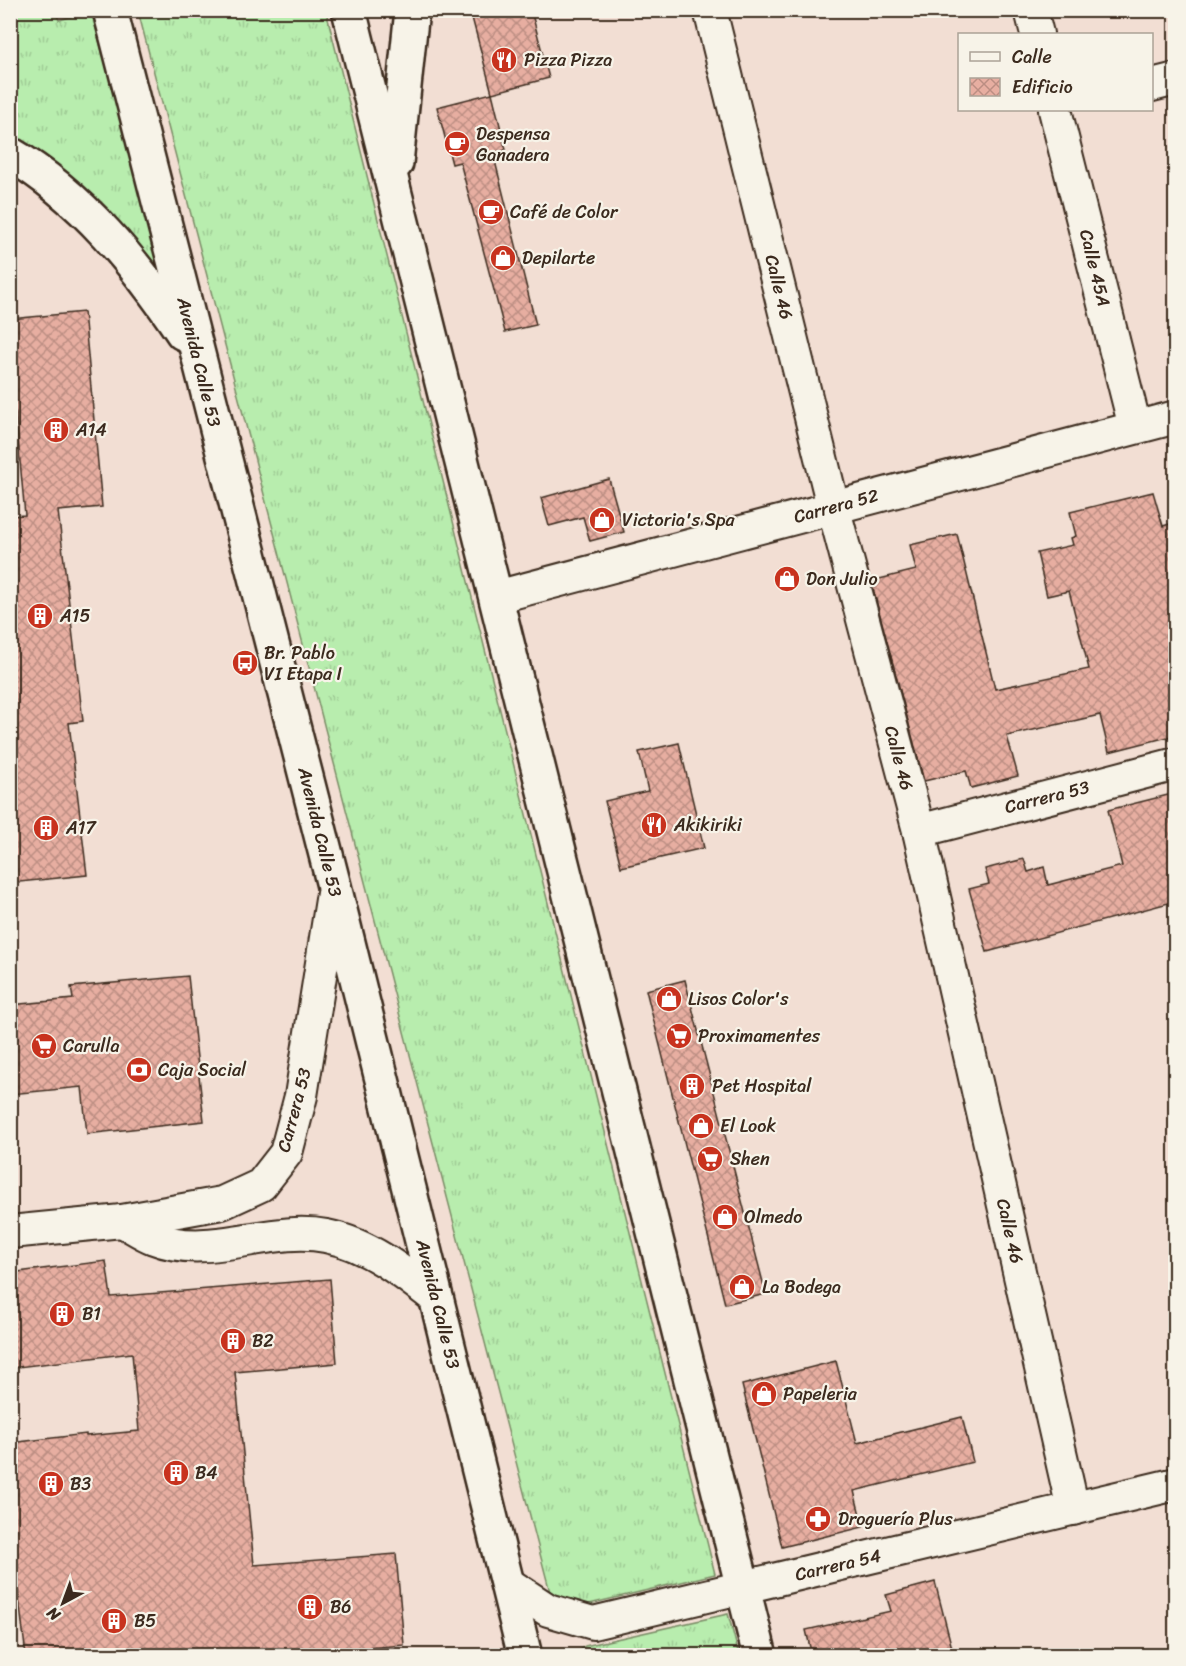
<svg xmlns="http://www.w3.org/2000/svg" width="1186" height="1666" font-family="Sriracha,sans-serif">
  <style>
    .grass { fill: url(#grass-tufts); stroke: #7a8c66; stroke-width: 1.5 }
    .building { fill: url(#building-cross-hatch); stroke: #3b2a1e; stroke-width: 1.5 }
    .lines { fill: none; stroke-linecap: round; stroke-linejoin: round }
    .minor-casing { stroke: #3b2a1e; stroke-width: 36 }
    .secondary-casing { stroke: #3b2a1e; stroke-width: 38 }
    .minor { stroke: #f7f3e8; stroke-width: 32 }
    .secondary { stroke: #f7f3e8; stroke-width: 33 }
    .labels { text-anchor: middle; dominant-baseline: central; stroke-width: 4.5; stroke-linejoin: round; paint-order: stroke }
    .poi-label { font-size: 18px; fill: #3b2a1e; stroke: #f7f3e8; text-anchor: start }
    .street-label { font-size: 18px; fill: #3b2a1e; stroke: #f7f3e8 }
  </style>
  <defs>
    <pattern id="grass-tufts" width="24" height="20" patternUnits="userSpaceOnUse" patternTransform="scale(1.5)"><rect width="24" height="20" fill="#b8edae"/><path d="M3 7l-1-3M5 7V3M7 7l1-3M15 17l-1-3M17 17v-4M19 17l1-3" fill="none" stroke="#9fcb95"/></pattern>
    <pattern id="building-cross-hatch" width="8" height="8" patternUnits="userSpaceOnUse" patternTransform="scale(1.5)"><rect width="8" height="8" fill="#e7aea1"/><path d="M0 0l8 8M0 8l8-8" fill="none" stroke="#bc8e83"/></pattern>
  </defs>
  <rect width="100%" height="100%" fill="#f2ded3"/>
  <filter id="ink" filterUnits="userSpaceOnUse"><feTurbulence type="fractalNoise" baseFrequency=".0167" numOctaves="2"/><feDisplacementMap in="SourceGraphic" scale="12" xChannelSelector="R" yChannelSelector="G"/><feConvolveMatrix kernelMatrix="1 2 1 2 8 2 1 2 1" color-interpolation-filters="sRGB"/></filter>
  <g filter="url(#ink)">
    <g class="grass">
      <polygon points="11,11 55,11 59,20 91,11 166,283 11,141"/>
      <polygon points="138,11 326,11 715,1574 581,1606 551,1596"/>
      <polygon points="728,1614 739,1655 574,1655 585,1646"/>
    </g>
    <g class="building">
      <polygon points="470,10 531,10 549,78 492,93 506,150 493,153 536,325 505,332 460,162 452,164 437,107 492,93"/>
      <polygon points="84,312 102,507 58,511 83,721 69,723 87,875 10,883 10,781 19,780 10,715 10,516 25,515 10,353 10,319"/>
      <polygon points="609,479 624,532 590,541 583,517 549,526 541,498"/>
      <polygon points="1153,492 1163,526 1176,522 1176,735 1109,752 1100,715 1007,736 1018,776 971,788 966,771 924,781 871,581 916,570 910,545 957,534 995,689 1089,669 1069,591 1047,596 1037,553 1073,545 1071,538 1076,536 1070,512"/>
      <polygon points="679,743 704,848 621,867 605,801 648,791 639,752"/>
      <polygon points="1176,793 1176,901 987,952 969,889 989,884 985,869 1024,859 1028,872 1044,867 1048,885 1122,866 1108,810"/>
      <polygon points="188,976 204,1121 87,1134 82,1087 10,1094 10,1005 73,999 71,987"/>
      <polygon points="685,980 766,1294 725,1304 646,990"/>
      <polygon points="106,1261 111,1297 330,1279 337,1363 235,1372 254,1565 396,1554 404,1645 275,1656 26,1656 10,1525 10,1443 86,1434 86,1436 139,1431 132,1353 10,1368 10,1273"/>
      <polygon points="836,1361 857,1443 962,1417 973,1462 854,1491 863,1527 782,1547 742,1385"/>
      <polygon points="935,1582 954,1656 812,1656 806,1630 891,1611 886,1595"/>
    </g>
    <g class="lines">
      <g class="minor-casing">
        <g id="minor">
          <polyline points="710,10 833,506 919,831 1073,1509"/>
          <polyline points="1031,10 1037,34"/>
          <polyline points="1152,85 1176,79"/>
          <polyline points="1055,110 1135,427"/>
          <polyline points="496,597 1176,417"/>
          <polyline points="919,831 1176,764"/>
          <path d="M122,1221C132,1226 143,1234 154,1238C209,1260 270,1225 326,1236C368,1244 404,1273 437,1299"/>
          <polyline points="10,1232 122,1221 222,1203 261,1185 286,1153 301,1096 334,887"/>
          <polyline points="507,1583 548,1610 593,1623 1176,1484"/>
        </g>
      </g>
      <g class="secondary-casing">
        <g id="secondary">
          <polyline points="110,10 334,886 525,1656"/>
          <polyline points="349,10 760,1656"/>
          <path d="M10,154C82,196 137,265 183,333"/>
          <polyline points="396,163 412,10"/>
        </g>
      </g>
      <use href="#minor" class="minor"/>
      <use href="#secondary" class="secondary"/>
    </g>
  </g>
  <defs>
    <g id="restaurant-disc" transform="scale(1.35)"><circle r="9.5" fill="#c8321e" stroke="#f7f3e8"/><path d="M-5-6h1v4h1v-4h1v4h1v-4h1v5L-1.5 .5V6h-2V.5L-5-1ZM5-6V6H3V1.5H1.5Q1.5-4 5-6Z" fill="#fff"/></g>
    <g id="cafe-disc" transform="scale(1.35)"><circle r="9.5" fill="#c8321e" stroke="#f7f3e8"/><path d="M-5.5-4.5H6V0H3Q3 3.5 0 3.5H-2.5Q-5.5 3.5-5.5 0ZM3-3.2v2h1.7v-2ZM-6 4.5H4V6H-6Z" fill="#fff"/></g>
    <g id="shop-disc" transform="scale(1.35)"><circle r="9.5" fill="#c8321e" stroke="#f7f3e8"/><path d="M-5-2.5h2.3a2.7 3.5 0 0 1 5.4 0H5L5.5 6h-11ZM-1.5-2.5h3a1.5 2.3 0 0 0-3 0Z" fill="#fff"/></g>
    <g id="building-disc" transform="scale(1.35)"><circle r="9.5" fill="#c8321e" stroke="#f7f3e8"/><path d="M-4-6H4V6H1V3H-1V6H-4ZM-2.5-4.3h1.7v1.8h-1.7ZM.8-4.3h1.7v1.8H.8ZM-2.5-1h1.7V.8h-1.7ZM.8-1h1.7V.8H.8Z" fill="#fff"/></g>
    <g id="bus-disc" transform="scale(1.35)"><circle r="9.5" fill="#c8321e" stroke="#f7f3e8"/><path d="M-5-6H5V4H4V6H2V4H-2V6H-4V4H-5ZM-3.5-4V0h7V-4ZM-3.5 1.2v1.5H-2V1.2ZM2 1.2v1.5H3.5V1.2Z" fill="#fff"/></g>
    <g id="supermarket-disc" transform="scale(1.35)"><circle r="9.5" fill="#c8321e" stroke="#f7f3e8"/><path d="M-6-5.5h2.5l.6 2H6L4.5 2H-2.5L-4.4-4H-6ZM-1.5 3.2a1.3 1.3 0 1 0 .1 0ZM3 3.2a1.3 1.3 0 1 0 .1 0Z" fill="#fff"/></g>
    <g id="bank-disc" transform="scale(1.35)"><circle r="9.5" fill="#c8321e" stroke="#f7f3e8"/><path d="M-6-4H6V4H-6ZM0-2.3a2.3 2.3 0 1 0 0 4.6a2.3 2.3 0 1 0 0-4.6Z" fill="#fff"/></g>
    <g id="pharmacy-disc" transform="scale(1.35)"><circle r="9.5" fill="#c8321e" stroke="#f7f3e8"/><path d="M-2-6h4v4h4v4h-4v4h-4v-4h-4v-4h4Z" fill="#fff"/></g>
  </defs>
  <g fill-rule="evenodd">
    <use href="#restaurant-disc" x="504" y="60"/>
    <use href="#cafe-disc" x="457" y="144"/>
    <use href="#cafe-disc" x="491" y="212"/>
    <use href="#shop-disc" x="503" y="258"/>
    <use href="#building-disc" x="56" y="430"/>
    <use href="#shop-disc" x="602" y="520"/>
    <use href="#shop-disc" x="787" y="579"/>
    <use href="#building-disc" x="40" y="616"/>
    <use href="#bus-disc" x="245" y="663"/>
    <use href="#restaurant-disc" x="654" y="825"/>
    <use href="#building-disc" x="46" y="828"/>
    <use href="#shop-disc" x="669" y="999"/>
    <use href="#supermarket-disc" x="679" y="1036"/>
    <use href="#supermarket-disc" x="44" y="1046"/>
    <use href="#bank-disc" x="139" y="1070"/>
    <use href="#building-disc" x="692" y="1086"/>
    <use href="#shop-disc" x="701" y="1126"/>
    <use href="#supermarket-disc" x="710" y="1159"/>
    <use href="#shop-disc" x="725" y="1217"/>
    <use href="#shop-disc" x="742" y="1287"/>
    <use href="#building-disc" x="62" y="1314"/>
    <use href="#building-disc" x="233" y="1341"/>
    <use href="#shop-disc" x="764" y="1394"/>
    <use href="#building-disc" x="176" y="1473"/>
    <use href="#building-disc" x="51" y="1484"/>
    <use href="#pharmacy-disc" x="818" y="1519"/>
    <use href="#building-disc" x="310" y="1607"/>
    <use href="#building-disc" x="114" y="1621"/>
  </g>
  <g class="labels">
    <g class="poi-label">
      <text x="524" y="60">Pizza Pizza</text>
      <text x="476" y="134">Despensa<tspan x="476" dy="21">Ganadera</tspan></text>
      <text x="510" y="212">Café de Color</text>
      <text x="522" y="258">Depilarte</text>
      <text x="76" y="430">A14</text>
      <text x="622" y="520">Victoria's Spa</text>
      <text x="806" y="579">Don Julio</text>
      <text x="60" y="616">A15</text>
      <text x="264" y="653">Br. Pablo<tspan x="264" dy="21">VI Etapa I</tspan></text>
      <text x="674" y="825">Akikiriki</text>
      <text x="66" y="828">A17</text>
      <text x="688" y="999">Lisos Color's</text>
      <text x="698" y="1036">Proximamentes</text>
      <text x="63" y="1046">Carulla</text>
      <text x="158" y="1070">Caja Social</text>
      <text x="712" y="1086">Pet Hospital</text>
      <text x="720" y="1126">El Look</text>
      <text x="730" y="1159">Shen</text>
      <text x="744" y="1217">Olmedo</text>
      <text x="762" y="1287">La Bodega</text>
      <text x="82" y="1314">B1</text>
      <text x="252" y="1341">B2</text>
      <text x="783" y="1394">Papeleria</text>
      <text x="195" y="1473">B4</text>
      <text x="70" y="1484">B3</text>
      <text x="838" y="1519">Droguería Plus</text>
      <text x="330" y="1607">B6</text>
      <text x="134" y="1621">B5</text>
    </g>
    <g class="street-label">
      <text transform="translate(1095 268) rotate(76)">Calle 45A</text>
      <text transform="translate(779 287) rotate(76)">Calle 46</text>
      <text transform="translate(199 362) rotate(76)">Avenida Calle 53</text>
      <text transform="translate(836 506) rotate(-15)">Carrera 52</text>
      <text transform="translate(899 758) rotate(75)">Calle 46</text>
      <text transform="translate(1047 797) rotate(-14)">Carrera 53</text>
      <text transform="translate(320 832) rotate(76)">Avenida Calle 53</text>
      <text transform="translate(294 1110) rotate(-75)">Carrera 53</text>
      <text transform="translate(1010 1231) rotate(77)">Calle 46</text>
      <text transform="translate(438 1304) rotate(76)">Avenida Calle 53</text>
      <text transform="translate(838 1565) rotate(-13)">Carrera 54</text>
    </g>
  </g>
  <rect width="1186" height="1666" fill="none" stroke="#f7f3e8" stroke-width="36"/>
  <rect x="18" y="18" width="1150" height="1630" fill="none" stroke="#3b2a1e" stroke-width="2" filter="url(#ink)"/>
  <rect x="958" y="33" width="195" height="78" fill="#f7f3e8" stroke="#aca397" stroke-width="1.5"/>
  <rect x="970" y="52" width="30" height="9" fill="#f7f3e8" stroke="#aca397" stroke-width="1.5"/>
  <text x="1012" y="63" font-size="18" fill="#3b2a1e">Calle</text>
  <rect x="970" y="78" width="30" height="18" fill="url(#building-cross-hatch)" stroke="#aca397" stroke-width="1.5"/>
  <text x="1012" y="93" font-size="18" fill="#3b2a1e">Edificio</text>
  <g transform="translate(63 1603) rotate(221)" stroke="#f7f3e8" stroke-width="4.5" paint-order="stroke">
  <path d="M0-4.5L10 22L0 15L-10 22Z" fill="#3b2a1e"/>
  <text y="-9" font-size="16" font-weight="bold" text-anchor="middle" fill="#3b2a1e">N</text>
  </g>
</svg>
